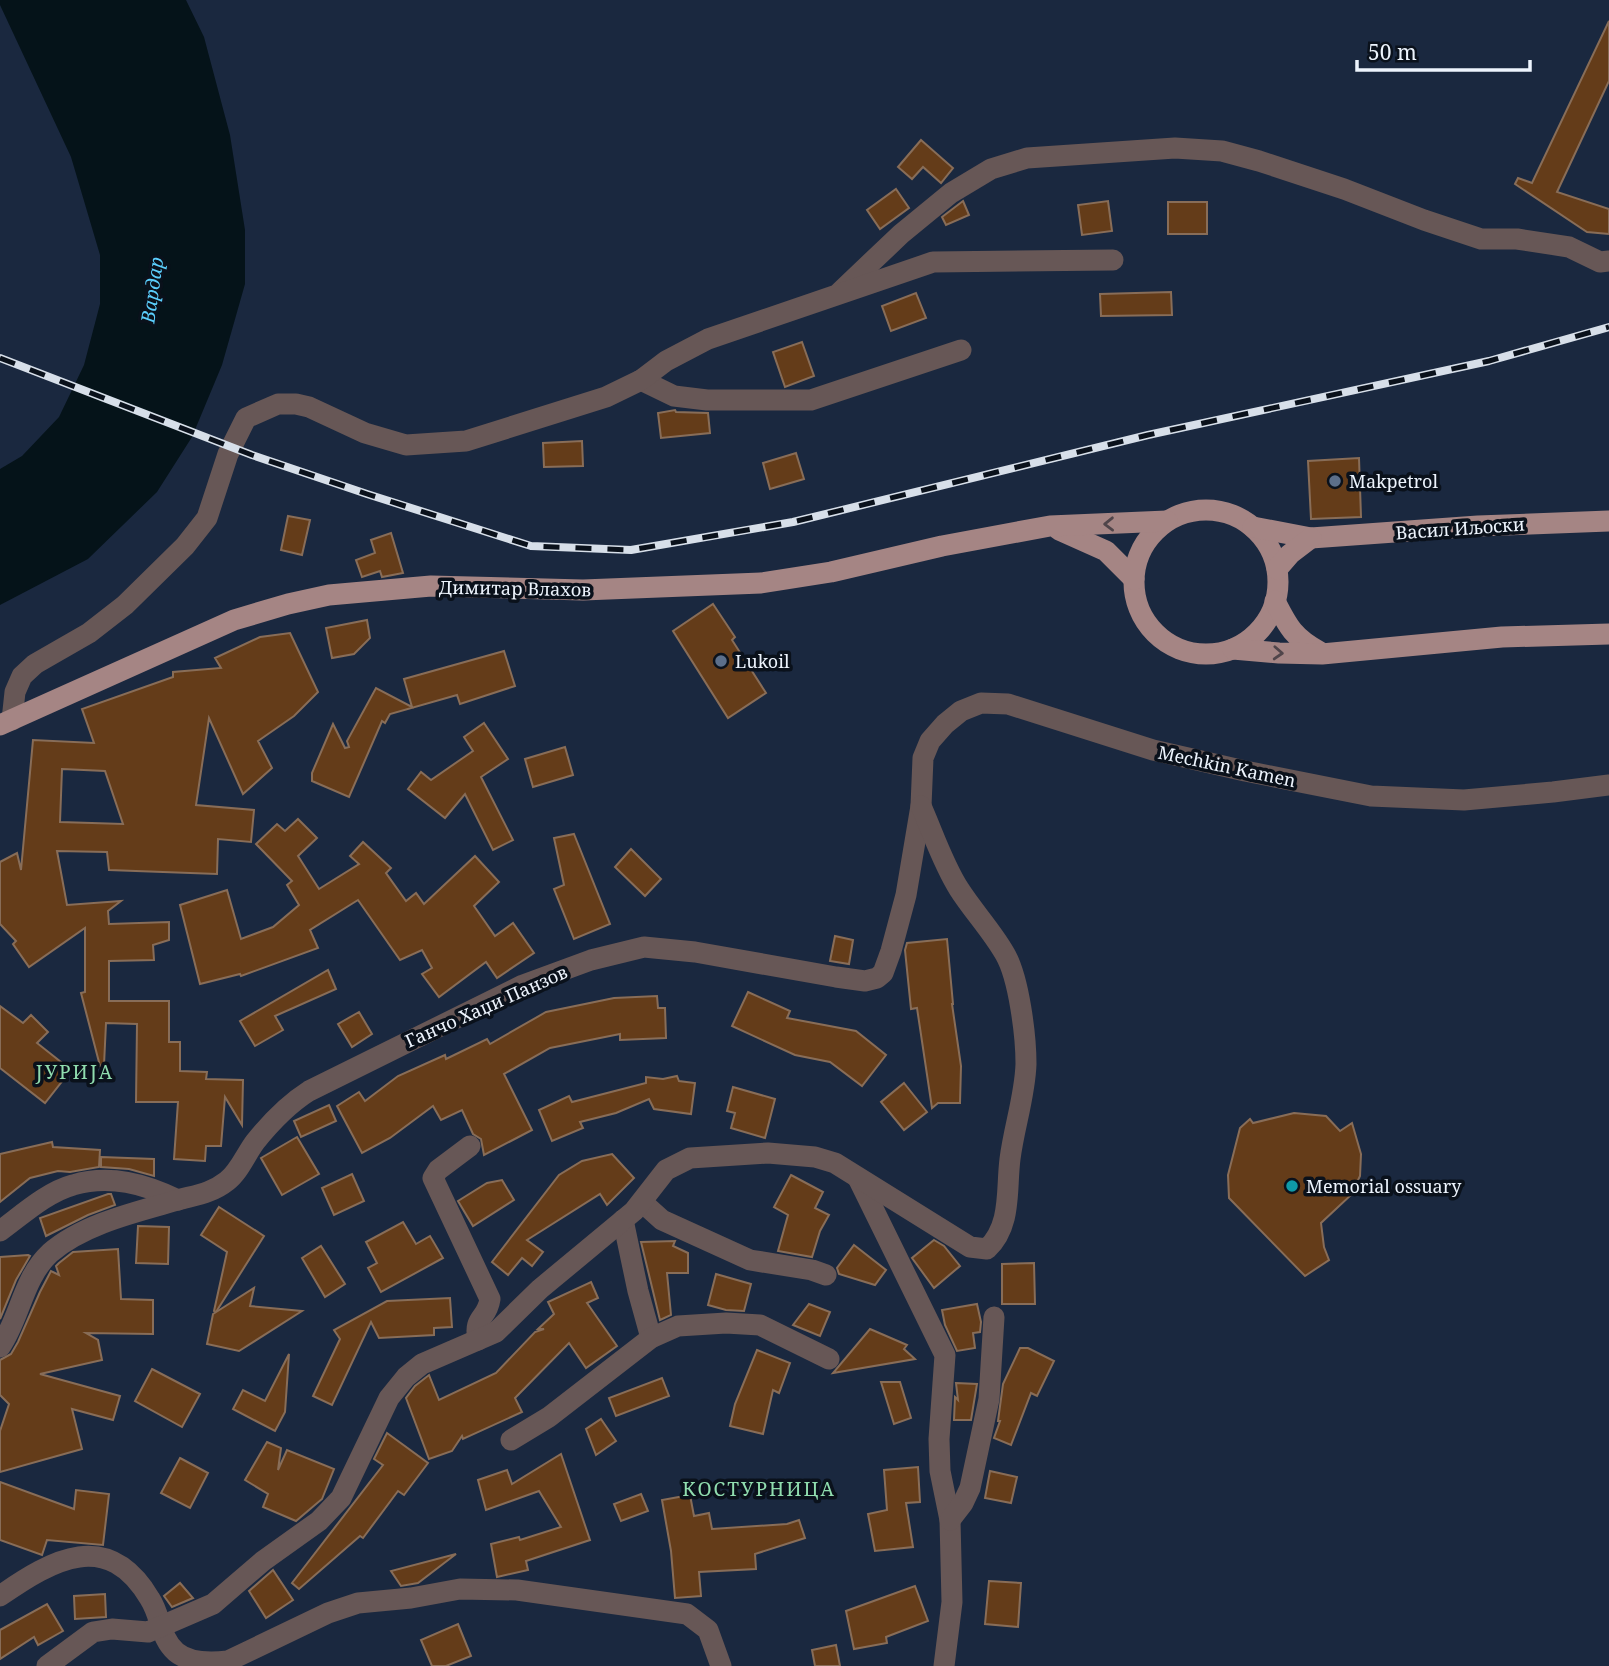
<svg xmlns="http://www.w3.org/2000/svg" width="1609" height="1666" font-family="'Noto Serif',serif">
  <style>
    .water { fill: #051319 }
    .building { fill: #643c19; stroke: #886d58; stroke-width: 2; fill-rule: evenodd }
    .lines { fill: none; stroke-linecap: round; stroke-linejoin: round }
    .minor { stroke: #675756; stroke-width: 21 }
    .major { stroke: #a58584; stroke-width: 21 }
    .rail-casing { stroke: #d7dfe9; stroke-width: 8 }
    .rail { stroke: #0a111b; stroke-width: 5; stroke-dasharray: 16; stroke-linecap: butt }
    .oneway { stroke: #50454a }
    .service-dot { fill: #5c6f8a; stroke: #0a111b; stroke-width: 2.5 }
    .culture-dot { fill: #0f9aa8; stroke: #0a111b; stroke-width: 2.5 }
    .labels { text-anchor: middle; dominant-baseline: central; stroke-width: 7; stroke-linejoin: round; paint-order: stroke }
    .poi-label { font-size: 18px; fill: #edf4fd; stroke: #0a111b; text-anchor: start }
    .street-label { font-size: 18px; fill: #edf4fd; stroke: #0a111b }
    .water-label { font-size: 19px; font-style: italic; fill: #5bcefc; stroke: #0a111b }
    .neighbourhood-label { font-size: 19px; letter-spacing: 2px; fill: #90ddaf; stroke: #0a111b }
  </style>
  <rect width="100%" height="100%" fill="#1a283f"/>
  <polygon class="water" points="0,0 186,0 204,37 230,135 245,230 245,284 222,365 192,437 157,492 88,559 0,605 0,469 22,456 59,417 84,365 100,304 100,255 71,157 0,5"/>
  <g class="building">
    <polygon points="1609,21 1609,81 1557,192 1609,209 1609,234 1587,232 1515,184 1518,178 1532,183"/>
    <polygon points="921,140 953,168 941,183 923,167 912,179 898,167"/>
    <polygon points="896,189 909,208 880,229 867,210"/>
    <polygon points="963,201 969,215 946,225 942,217"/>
    <polygon points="1108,201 1112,231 1082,235 1078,205"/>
    <rect x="1168" y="202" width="39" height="32"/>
    <polygon points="1171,292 1172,315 1101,316 1100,294"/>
    <polygon points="916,293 926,318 891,331 882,306"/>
    <polygon points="802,342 814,376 785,387 773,352"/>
    <polygon points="675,410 676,412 708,413 710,433 661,438 658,413"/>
    <polygon points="582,441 583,466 544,467 543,443"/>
    <polygon points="796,453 804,479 770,489 763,463"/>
    <polygon points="1359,458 1361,517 1311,519 1308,461"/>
    <polygon points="288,516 310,520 302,555 281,550"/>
    <polygon points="391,533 403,573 382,577 380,571 362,577 356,560 375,553 371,540"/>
    <polygon points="713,604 735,637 732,640 766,693 728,718 673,631"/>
    <polygon points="367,620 370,638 354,654 332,658 326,628"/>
    <path d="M290,633L318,692L294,716L258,741L272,768L243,794L209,718L196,805L254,810L251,842L218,839L217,874L109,870L107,852L57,851L67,905L121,901L108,911L109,924L169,922V940L153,945L154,960L109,961V1001H169V1042H180V1071L207,1072L206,1079L243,1080L242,1125L225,1097L221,1146H206L205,1161L174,1159L178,1102H136L137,1024L106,1023L104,1065L100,1066L81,993L85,992V928L29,967L13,944L16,941L0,924V862L17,853L21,870L33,740L94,743L82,709L173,677V672L221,668L215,658L260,637ZM62,769L105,771L123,824L60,822Z"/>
    <polygon points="504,651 515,686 460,704 457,695 390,714 385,723 382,721 349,797 312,781 312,773 333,724 345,748 349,747 347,741 376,688 412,707 404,679"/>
    <polygon points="484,723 508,759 481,777 513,840 493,850 465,794 445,818 408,789 421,772 431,780 473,751 464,737"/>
    <polygon points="565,747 573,775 533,787 525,759"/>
    <polygon points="298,819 317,838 298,856 319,889 359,864 350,856 363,842 391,868 386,873 406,901 416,893 424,904 475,856 499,882 474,906 495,936 513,923 534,953 497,978 486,962 439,997 422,974 432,968 422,950 400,960 358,900 310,930 318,948 241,976 240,974 200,984 180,905 227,890 241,939 273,927 299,905 287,885 292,881 256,844 277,824 285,831"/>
    <polygon points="574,834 610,924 574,939 554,889 564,885 554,838"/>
    <polygon points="631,849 661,879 645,896 615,867"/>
    <polygon points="835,936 853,940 849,964 830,961"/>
    <polygon points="947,939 953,1004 952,1004 961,1066 960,1103 938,1103 932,1108 917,1008 911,1009 905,950 907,943"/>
    <polygon points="328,970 336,989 275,1016 283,1030 255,1046 240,1021"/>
    <polygon points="748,992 790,1011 787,1018 856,1031 886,1055 862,1086 830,1062 795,1055 732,1026"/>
    <polygon points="657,996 658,1008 665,1008 666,1038 620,1040 620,1034 550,1048 504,1074 532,1130 484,1155 481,1139 473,1134 462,1110 441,1120 433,1106 390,1138 362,1153 337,1106 359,1092 365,1101 398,1076 445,1055 446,1059 487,1039 490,1044 546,1012 614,998"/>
    <polygon points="0,1006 23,1023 31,1015 48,1032 37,1043 71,1070 45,1103 0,1068"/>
    <polygon points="359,1012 372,1034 352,1047 338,1024"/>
    <polygon points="677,1076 679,1081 695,1083 691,1114 654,1109 649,1099 616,1113 580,1122 583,1128 552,1141 539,1110 569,1096 572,1102 646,1083 646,1077 663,1079"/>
    <polygon points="904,1083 927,1112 904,1130 881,1102"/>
    <polygon points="733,1087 775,1099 765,1138 731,1128 735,1113 727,1111"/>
    <polygon points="329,1105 336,1121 301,1137 294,1121"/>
    <polygon points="1294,1113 1326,1116 1340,1131 1352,1123 1361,1154 1360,1176 1351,1195 1321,1223 1324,1247 1329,1260 1305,1276 1229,1198 1228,1175 1240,1128 1250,1119 1253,1123"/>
    <polygon points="297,1137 319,1174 282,1195 261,1158"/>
    <polygon points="52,1142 53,1147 100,1150 99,1167 70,1172 58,1171 30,1178 0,1202 0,1154"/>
    <polygon points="612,1154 634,1178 607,1205 600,1194 527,1240 543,1252 532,1266 522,1258 508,1275 492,1262 559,1175 582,1161"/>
    <polygon points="101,1157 154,1159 154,1176 129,1169 101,1167"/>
    <polygon points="352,1174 364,1201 334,1215 322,1188"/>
    <polygon points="791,1175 823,1192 815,1208 829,1215 820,1231 812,1257 778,1251 788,1215 774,1207"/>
    <polygon points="502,1180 514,1200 473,1226 458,1201 487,1183"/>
    <polygon points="108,1194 111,1194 115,1205 88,1215 46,1236 40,1218"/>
    <polygon points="219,1207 264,1236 216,1312 214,1311 227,1252 201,1235"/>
    <polygon points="403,1222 416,1244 430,1236 443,1258 381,1292 368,1268 377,1263 366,1242"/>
    <polygon points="138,1226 169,1227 168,1264 136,1263"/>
    <polygon points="934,1240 944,1246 960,1266 934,1288 912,1258"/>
    <polygon points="675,1241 673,1246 688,1253 688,1273 667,1273 671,1315 660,1320 641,1242"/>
    <polygon points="854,1245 886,1270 875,1285 839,1274 837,1268"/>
    <polygon points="321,1246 345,1284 325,1297 302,1258"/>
    <polygon points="118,1249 121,1299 153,1300 153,1334 86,1333 98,1340 102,1360 40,1374 120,1396 113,1420 72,1409 82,1449 0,1472 0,1431 9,1404 0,1395 0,1360 11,1354 18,1342 40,1292 51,1271 59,1275 56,1266 59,1263 73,1252"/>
    <polygon points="28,1255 30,1256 16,1280 0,1319 0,1257"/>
    <polygon points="1034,1263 1035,1304 1002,1304 1002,1264"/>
    <polygon points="716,1274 751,1284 744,1311 726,1310 708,1305"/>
    <polygon points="591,1282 598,1298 587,1303 617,1346 586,1368 569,1343 515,1398 522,1412 463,1439 462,1436 452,1451 429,1459 406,1398 415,1386 429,1375 439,1400 496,1373 535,1332 544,1329 538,1329 554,1314 548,1302"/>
    <polygon points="254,1288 250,1306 302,1311 239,1351 207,1344 213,1314"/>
    <polygon points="450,1298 452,1327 434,1328 434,1335 379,1338 371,1322 332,1405 313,1396 340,1339 334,1330 387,1301"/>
    <polygon points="809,1304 830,1312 820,1336 793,1325"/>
    <polygon points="977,1304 981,1322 980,1332 973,1333 975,1348 957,1351 945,1325 942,1310"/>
    <polygon points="870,1329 907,1345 904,1349 915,1359 833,1373"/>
    <polygon points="1020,1348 1028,1348 1054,1361 1037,1396 1031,1393 1011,1445 994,1438 1000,1421 998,1421 1003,1384"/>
    <polygon points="757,1350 790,1363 779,1393 773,1390 763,1434 730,1426 735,1404"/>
    <polygon points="289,1354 285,1412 275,1431 233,1409 243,1390 265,1401"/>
    <polygon points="152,1369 200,1394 182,1427 135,1401"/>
    <polygon points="662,1378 669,1396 616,1416 609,1398"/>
    <polygon points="881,1382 900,1382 911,1418 894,1424"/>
    <polygon points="956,1383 977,1384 971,1420 954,1420 955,1397 958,1400"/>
    <polygon points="601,1419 616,1441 596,1455 586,1429"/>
    <polygon points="387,1433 428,1463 404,1495 398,1491 363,1538 360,1536 299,1589 292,1583 383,1465 374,1459"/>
    <polygon points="267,1442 281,1448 278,1470 287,1450 334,1469 322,1499 296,1521 263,1507 268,1494 245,1480"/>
    <polygon points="561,1454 590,1540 526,1561 528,1570 497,1577 491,1544 519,1537 520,1540 561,1527 539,1491 486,1510 478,1480 507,1470 512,1484"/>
    <polygon points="180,1458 208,1473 190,1508 161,1493"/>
    <polygon points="918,1467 920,1502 906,1503 913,1547 875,1551 868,1514 887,1510 884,1470"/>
    <polygon points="990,1471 1017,1477 1011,1503 985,1498"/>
    <polygon points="0,1482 74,1509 76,1490 109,1494 103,1545 47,1540 42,1555 0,1540"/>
    <polygon points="641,1494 648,1511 621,1521 614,1504"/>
    <polygon points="690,1495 694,1516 709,1513 712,1529 787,1524 799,1520 805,1538 755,1554 756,1569 699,1572 701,1596 675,1598 671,1551 662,1500"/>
    <polygon points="456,1554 418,1583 401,1586 391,1571"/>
    <polygon points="273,1570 293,1600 266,1618 249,1591"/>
    <polygon points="989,1581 1021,1583 1018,1627 985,1624"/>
    <polygon points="180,1583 193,1598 172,1607 164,1596"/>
    <polygon points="915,1586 928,1621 886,1637 887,1643 854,1649 846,1611"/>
    <polygon points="105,1594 106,1617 75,1619 74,1596"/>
    <polygon points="47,1604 63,1631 38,1645 34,1637 0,1659 0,1630"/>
    <polygon points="458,1624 471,1656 446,1666 432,1666 421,1640"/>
    <polygon points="836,1645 840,1666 815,1666 812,1650"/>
  </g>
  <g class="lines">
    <g class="minor">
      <polyline points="840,292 901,234 951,193 991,169 1027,158 1175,148 1222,151 1259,161 1344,189 1424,220 1481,239 1517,239 1569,247 1600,262 1609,261"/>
      <polyline points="641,380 674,396 707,400 811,400 961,350"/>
      <polyline points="12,720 15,692 22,676 35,664 89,633 125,605 185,546 207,518 228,454 246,418 278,404 296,404 309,407 365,433 406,445 466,441 606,397 641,380 666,361 708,339 933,262 1113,260"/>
      <path d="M470,1146L438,1170L433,1178L490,1299C487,1320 473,1316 478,1340"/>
      <polyline points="858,1178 945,1355 939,1439 940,1471 950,1520 952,1602 944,1666"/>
      <polyline points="642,1202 662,1220 750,1260 812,1270 826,1275"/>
      <polyline points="623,1220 638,1291 651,1338"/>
      <path d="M0,1231C22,1215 47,1192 73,1185C110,1174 145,1184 178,1200"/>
      <path d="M0,1347C20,1318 23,1278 50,1253C83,1224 136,1212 178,1200C196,1195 212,1193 227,1181C239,1172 246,1154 255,1142C271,1122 287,1105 309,1091L523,985L591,960L644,947L695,952L836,977L865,981L877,978L883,973L891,951L906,895L921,806L923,758L930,741L945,724L961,711L981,703L1008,704L1153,750L1245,771L1371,796L1464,800L1553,792L1609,785"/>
      <polyline points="511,1440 549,1417 651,1338 678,1326 726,1323 760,1325 829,1359"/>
      <polyline points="950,1520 963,1503 970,1488 989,1399 994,1317"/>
      <path d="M0,1596C53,1559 108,1528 150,1599C161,1616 160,1638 176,1652C189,1663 211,1663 228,1661L328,1613L358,1603L411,1598L460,1589L517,1590L687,1614L708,1630L721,1666"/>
      <path d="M47,1666L93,1632L112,1629L148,1632L213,1604L263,1561L319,1521L341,1498L389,1398L406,1377L422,1364L496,1332L540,1289L634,1211L666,1170L690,1158L768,1153L815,1157L835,1163L970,1247L987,1249C1012,1225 1006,1190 1010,1159C1014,1127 1025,1096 1026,1064C1026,1036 1019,978 1005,954C992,931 973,911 959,889C943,864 933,833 921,806"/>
    </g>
    <g class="major">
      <circle cx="1206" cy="582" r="72"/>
      <polyline points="1253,527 1311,538 1478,526 1609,521"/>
      <polyline points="1059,530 1106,551 1134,579"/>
      <polyline points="1277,569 1290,554 1311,538"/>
      <path d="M1275,601C1288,627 1294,638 1320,652"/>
      <polyline points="1233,649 1279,653 1322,654 1502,637 1609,634"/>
      <polyline points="0,725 234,620 288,604 329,595 431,586 583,590 761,583 831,572 942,546 1050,526 1167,521"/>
    </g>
    <g class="rail-casing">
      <polyline id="rail" points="0,358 252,455 367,494 531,546 631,550 793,522 1148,435 1489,361 1609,327"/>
    </g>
    <use href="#rail" class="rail"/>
  </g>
  <defs><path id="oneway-chevron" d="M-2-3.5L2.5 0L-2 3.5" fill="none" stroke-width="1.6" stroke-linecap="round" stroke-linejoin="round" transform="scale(1.75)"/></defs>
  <g class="oneway">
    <use href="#oneway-chevron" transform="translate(1109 524) rotate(179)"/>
    <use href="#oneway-chevron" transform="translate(1278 653) rotate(3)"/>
  </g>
  <g class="service-dot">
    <circle cx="1335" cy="481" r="7"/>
    <circle cx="721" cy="661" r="7"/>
  </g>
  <circle class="culture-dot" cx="1292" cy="1186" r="7"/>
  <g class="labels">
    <g class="poi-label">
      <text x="1349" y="481">Makpetrol</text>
      <text x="735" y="661">Lukoil</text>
      <text x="1306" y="1186">Memorial ossuary</text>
    </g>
    <g class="street-label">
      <text transform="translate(1460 528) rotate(-4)">Васил Иљоски</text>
      <text transform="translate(515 588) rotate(1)">Димитар Влахов</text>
      <text transform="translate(1227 766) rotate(12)">Mechkin Kamen</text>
      <text transform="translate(486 1006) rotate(-24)">Ганчо Хаџи Панзов</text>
    </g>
    <g class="water-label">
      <text transform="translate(152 290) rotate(-82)">Вардар</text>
    </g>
    <g class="neighbourhood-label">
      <text x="75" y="1072">ЈУРИЈА</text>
      <text x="759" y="1489">КОСТУРНИЦА</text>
    </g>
  </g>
  <path d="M1357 60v10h173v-10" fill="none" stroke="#edf4fd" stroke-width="3.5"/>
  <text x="1368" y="60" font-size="21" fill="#edf4fd" stroke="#0a111b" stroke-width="5" paint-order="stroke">50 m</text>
</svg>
